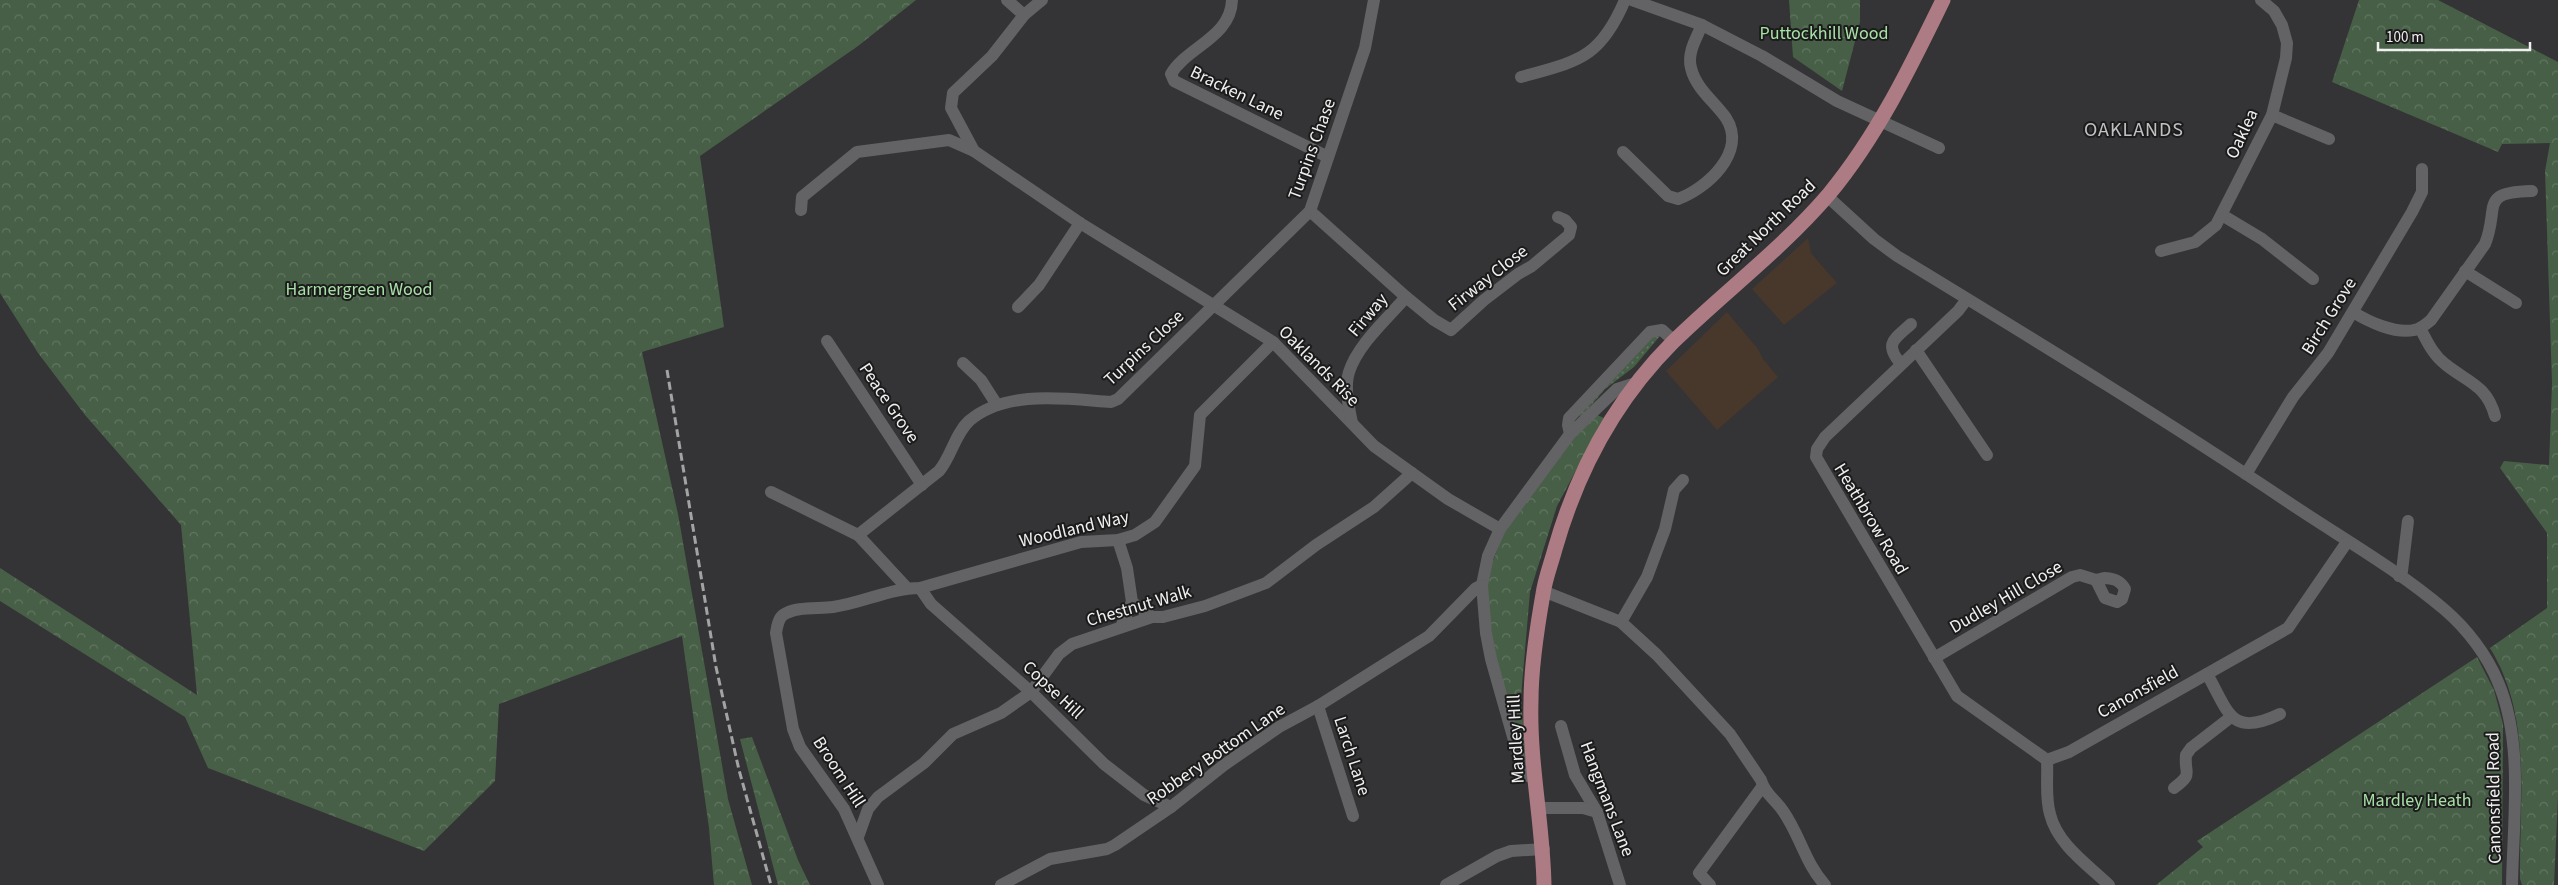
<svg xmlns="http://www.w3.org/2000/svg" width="2558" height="885" font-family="'Source Sans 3',sans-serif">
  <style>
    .commercial { fill: #47382b }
    .green { fill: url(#green-dots) }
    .forest { fill: url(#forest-crowns) }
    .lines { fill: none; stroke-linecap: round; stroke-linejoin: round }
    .minor { stroke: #636265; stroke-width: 12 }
    .major { stroke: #ad7b83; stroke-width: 15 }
    .rail { stroke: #a3a3a4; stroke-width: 3; stroke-dasharray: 8 4; stroke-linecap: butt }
    .labels { text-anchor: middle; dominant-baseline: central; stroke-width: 4; stroke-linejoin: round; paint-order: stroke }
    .park-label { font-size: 18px; fill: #a8e1a5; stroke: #1b1b1c }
    .street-label { font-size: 18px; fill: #f0f0f1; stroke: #1b1b1c }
    .quarter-label { font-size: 20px; letter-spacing: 1px; fill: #c2c0c3; stroke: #1b1b1c }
  </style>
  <defs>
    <pattern id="green-dots" width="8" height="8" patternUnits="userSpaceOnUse" patternTransform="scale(1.25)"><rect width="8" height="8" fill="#475f46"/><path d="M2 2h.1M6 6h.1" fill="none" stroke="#627661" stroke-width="1.8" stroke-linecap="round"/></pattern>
    <pattern id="forest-crowns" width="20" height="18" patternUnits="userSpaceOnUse" patternTransform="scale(1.25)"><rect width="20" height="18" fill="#475f46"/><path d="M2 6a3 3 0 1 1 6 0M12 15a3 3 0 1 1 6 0" fill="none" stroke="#627661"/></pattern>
  </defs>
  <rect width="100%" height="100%" fill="#343335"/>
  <g class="commercial">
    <polygon points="1808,238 1811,253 1837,283 1784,325 1752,289"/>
    <polygon points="1727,312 1758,349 1763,359 1778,377 1717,430 1666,371"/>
  </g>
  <polygon class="green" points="1653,335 1659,337 1634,367 1605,389 1581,417 1579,415"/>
  <g class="forest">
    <polygon points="0,0 916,0 858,46 700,156 724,327 642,352 678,514 728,799 752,885 714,885 709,828 682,636 499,704 495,781 424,851 208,768 185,717 0,601 0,568 197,695 181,525 85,415 38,353 0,293"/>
    <polygon points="1789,0 1860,0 1860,22 1842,91 1793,57"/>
    <path d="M2359,0H2438L2558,62V797L2554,885H2522L2520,879C2519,801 2533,718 2490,648L2547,608V533L2500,468L2504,461L2549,465L2552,383L2545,171L2550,143L2502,144L2498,152L2332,82Z"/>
    <polygon points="1595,414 1604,418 1557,506 1530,592 1521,697 1526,763 1496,663 1486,591 1487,576 1505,530 1576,430"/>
    <polygon points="2477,657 2494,690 2503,724 2502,885 2156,885 2203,847 2197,841"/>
    <polygon points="752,737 798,860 810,885 778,885 740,739"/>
  </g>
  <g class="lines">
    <g class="minor">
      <polyline points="1007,0 1024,15"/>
      <polyline points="1042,0 1024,15 992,56 953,93 951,108 974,151 1080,223 1273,342 1374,446 1448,499 1500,529"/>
      <path d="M1232,0C1231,37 1187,47 1171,74L1174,81L1328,157"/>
      <polyline points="1632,0 1702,25 1762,56 1837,101 1939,148"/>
      <path d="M1521,77C1578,61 1600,59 1625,0"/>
      <polyline points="2272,115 2329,139"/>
      <path d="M1623,152L1668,196L1678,199C1706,189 1748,152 1726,118C1715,102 1696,89 1691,68C1687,53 1696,39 1702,25"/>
      <path d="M1827,196L1874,239L1897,256C2028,336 2160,416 2288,502C2340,537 2397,569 2445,610C2467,629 2487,655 2498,682C2524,742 2513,821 2512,885"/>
      <polyline points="801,210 802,197 857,152 949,140 974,151"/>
      <polyline points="1310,211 1406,297 1434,320 1451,330 1484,300 1518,274 1532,266 1569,235 1571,227 1565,220 1558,217"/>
      <polyline points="2222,215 2262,239 2313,279"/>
      <polyline points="2161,251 2195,242 2216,225 2272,115 2286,58 2287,43 2282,25 2274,11 2261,0"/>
      <polyline points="2465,271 2516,303"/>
      <polyline points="1967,299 1958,311 1825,437 1817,449 1816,457 1957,696 2047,760 2069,752 2288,628 2347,542"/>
      <polyline points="1018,307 1039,285 1080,223"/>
      <path d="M2353,312C2369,322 2395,334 2414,330C2421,329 2426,324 2431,320L2485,244C2500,207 2478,192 2532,191"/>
      <path d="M2420,328C2427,341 2433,355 2445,364C2467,382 2487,385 2495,416"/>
      <polyline points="827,341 922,485"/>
      <polyline points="1916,350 1987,455"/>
      <polyline points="963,363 981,380 997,405"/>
      <path d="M1901,364C1883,343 1895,339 1911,324"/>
      <path d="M1352,423C1349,407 1344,388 1349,372C1358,344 1387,319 1406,297"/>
      <polyline points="1570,434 1568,425 1569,418 1650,332 1662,330 1674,341"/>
      <polyline points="2246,474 2293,397 2328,353 2412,212 2422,192 2422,169"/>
      <polyline points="771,492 858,535"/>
      <polyline points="1118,540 1127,568 1132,602 1152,617"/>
      <polyline points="2399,576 2402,571 2408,521"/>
      <path d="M2104,578C2113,578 2120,580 2125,589L2122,599L2117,602L2105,598L2096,580Z"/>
      <path d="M907,588L858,535L939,471C951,457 955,434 969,421C1006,389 1067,399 1111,402L1118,399L1310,211L1365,48L1374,0"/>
      <polyline points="920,588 931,604 1031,692 1104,764 1144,795 1171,807"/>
      <path d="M1543,591L1621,622L1657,655L1730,734L1761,780C1764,793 1776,800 1783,811C1800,835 1805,863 1825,885"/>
      <polyline points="1621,622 1647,577 1665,529 1674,490 1683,480"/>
      <polyline points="1121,627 1132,602"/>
      <polyline points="1934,658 2072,577 2080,575 2096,580"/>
      <path d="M2207,674C2229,712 2230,738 2280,714"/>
      <polyline points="1318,706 1353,816"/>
      <polyline points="1561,726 1575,775 1597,812 1620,885"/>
      <path d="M2047,760C2048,778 2045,797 2050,814C2057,844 2088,865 2109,885"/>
      <polyline points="1535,776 1528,776 1523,772 1491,659 1486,633 1482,585 1488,556 1500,529 1570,434 1617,389 1636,383"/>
      <path d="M2174,788C2194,773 2184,775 2186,755L2191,748L2231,717"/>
      <polyline points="1540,808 1583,808 1597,812"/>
      <polyline points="858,837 868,809 878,797 924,763 953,734 1001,713 1031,692 1059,654 1072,644 1152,617 1163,617 1205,606 1266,583 1316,545 1374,507 1412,473"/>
      <path d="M878,885L844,809L800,747L793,729L776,633C777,627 778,619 783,615C796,606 818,609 833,607C863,603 890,588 920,588L1081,542L1118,540L1135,535L1155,522L1195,466L1200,415L1273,342"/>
      <polyline points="1001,885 1050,859 1107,849 1115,845 1171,807 1224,765 1279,727 1318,706 1429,636 1476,588 1482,585"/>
      <polyline points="1446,885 1497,856 1511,851 1544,849"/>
      <polyline points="1710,885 1699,873 1762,787"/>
    </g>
    <path class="major" d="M1544,885C1543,824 1529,762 1531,701C1531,666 1537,628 1543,594C1545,579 1551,564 1555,549C1577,472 1615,400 1673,342C1724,292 1782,249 1829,194C1877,136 1910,68 1943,0"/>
    <polyline class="rail" points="667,370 716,667 739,770 771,885"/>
  </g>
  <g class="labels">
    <g class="park-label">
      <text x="1824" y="33">Puttockhill Wood</text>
      <text x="359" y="289">Harmergreen Wood</text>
      <text x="2417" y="800">Mardley Heath</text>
    </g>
    <g class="street-label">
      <text transform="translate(1237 93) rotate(26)">Bracken Lane</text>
      <text transform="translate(2242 134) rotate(-65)">Oaklea</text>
      <text transform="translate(1312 149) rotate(-70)">Turpins Chase</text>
      <text transform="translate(1766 228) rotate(-44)">Great North Road</text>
      <text transform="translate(1488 278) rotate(-38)">Firway Close</text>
      <text transform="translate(1368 315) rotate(-50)">Firway</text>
      <text transform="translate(2329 316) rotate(-58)">Birch Grove</text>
      <text transform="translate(1144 348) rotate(-43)">Turpins Close</text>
      <text transform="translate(1319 366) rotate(45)">Oaklands Rise</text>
      <text transform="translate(889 403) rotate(56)">Peace Grove</text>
      <text transform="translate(1871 519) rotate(59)">Heathbrow Road</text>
      <text transform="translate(1074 529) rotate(-13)">Woodland Way</text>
      <text transform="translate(2006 597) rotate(-30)">Dudley Hill Close</text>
      <text transform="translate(1139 606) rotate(-16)">Chestnut Walk</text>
      <text transform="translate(1053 690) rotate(43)">Copse Hill</text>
      <text transform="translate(2138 692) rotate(-29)">Canonsfield</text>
      <text transform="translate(1516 739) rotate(-93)">Mardley Hill</text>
      <text transform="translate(1216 754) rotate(-35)">Robbery Bottom Lane</text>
      <text transform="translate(1352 756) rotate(72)">Larch Lane</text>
      <text transform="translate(839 772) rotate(57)">Broom Hill</text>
      <text transform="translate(2494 798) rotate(-91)">Canonsfield Road</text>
      <text transform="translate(1607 799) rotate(69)">Hangmans Lane</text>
    </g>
    <g class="quarter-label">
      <text x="2134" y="130">OAKLANDS</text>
    </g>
  </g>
  <path d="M2378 42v8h152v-8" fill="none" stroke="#f0f0f1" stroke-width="2.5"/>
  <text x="2386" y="42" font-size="15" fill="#f0f0f1" stroke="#1b1b1c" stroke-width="4" paint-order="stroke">100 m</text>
</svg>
